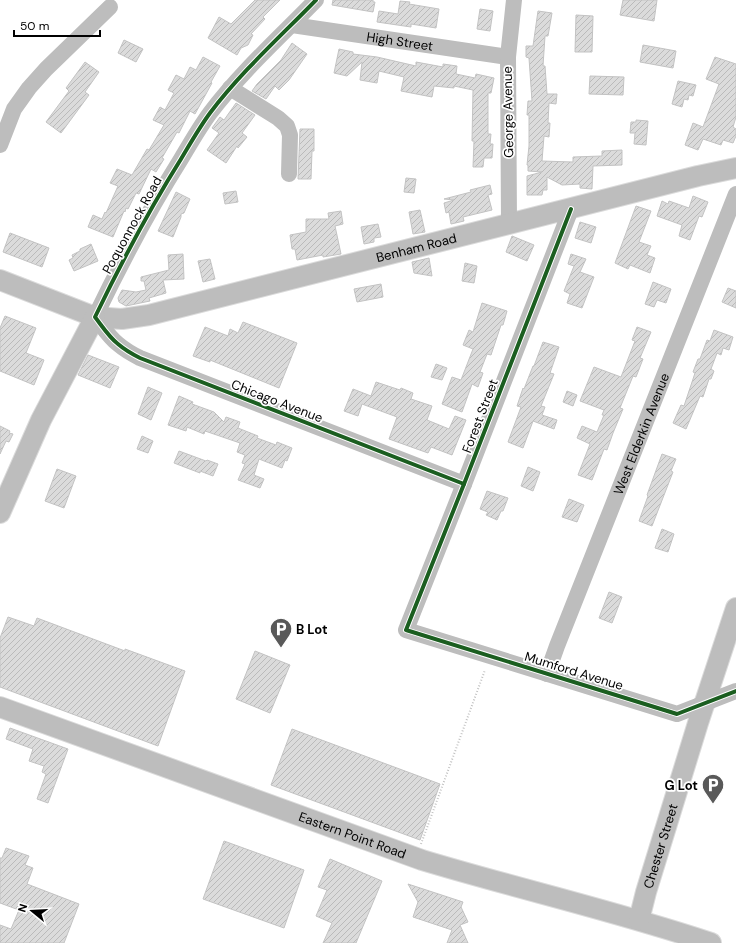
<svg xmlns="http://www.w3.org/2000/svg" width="736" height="943" font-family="'DM Sans',sans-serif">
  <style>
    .building { fill: url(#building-hatch); stroke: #c3c3c3 }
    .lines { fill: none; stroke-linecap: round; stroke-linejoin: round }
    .major-casing { stroke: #dbdbdb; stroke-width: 22 }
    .path { stroke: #c2c2c2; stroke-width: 2; stroke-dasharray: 1 2; stroke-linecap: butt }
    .minor { stroke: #bdbdbd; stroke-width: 16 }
    .major { stroke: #bdbdbd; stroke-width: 20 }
    .cycleway-casing { stroke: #fff; stroke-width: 6 }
    .cycleway { stroke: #1b5e20; stroke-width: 4 }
    .labels { text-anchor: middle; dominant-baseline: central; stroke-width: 3.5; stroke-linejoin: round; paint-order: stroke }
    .street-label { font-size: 13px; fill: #000; stroke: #fff }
    .poi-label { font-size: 13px; font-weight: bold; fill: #000; stroke: #fff; text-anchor: start }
  </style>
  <defs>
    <pattern id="building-hatch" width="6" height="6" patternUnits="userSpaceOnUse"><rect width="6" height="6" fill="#dbdbdb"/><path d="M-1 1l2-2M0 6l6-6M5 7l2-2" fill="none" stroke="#bababa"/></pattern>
  </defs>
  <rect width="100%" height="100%" fill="#fff"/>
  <g class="building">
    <polygon points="255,0 280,0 263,17 265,19 251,34 253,35 248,45 241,48 237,55 208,38 219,17 231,24"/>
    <polygon points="333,0 373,0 373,2 375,2 373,12 332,5"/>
    <polygon points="623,0 657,0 654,21 620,15"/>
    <polygon points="400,1 410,2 409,4 439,9 436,28 411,24 411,27 377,22 379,11 398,14"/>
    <polygon points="480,9 493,11 490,31 477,29"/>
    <polygon points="538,11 552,13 548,36 545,36 543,66 545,66 547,94 557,94 556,104 549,103 548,123 550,123 549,137 544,136 542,161 573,162 573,157 602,156 602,151 622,150 622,165 593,166 592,189 580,188 580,184 562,185 547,177 547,190 543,190 542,195 527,195 527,176 542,172 528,171 528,165 527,165 529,146 529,115 527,115 528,101 532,101 529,58 526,57 526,46 533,46"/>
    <polygon points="576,15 593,16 592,52 575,52"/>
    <polygon points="124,40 143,49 136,62 118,53"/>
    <polygon points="292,43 307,54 289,80 279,90 275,86 266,99 252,91 257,84 281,60"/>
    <polygon points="643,45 676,51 673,68 640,62"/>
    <polygon points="339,49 353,52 353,54 377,57 416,66 416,62 443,67 443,64 457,66 456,74 475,78 476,74 494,78 491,93 488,93 488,134 491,134 490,144 493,144 492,158 484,158 483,167 473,167 474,141 472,141 473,90 454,86 454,88 434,86 432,97 401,91 404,77 379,71 377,83 360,80 362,62 347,76 334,73"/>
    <polygon points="203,57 220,66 211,82 212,83 195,114 190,111 179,133 177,132 162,158 164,159 156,172 151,169 139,194 136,193 128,209 126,208 125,212 124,211 113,237 88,227 93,215 102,219 105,212 106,213 118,186 110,183 117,169 132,175 147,149 149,150 164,125 153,120 160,107 165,110 174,93 168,90 176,75 184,79 190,67 196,70"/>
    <polygon points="715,57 736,64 736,117 733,127 736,129 736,136 733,143 723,140 721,145 703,139 698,150 685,145 693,123 703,127 719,84 706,79"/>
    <polygon points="85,62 99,72 85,92 89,95 61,133 46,122 69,91 66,88"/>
    <polygon points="590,76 624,77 623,95 589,94"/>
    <polygon points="678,81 696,85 693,96 689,95 688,100 684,99 682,107 672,104"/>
    <polygon points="236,103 255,115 242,133 247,137 238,148 237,146 226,163 207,150 219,133 212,128 220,117 224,120"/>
    <polygon points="636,120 648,121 646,145 634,144 635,133 630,133 631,122 636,122"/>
    <polygon points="300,129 314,129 314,151 312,151 311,179 298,179"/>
    <polygon points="406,178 416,179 414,193 404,192"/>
    <polygon points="490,185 492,194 488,195 492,210 463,217 464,221 451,224 449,212 446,213 444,203 454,200 444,199 471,192 470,190"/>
    <polygon points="236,191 238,202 225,204 223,193"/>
    <polygon points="176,192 190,199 184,213 181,214 181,217 173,237 158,231"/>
    <polygon points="693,196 708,202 702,217 699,216 690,240 679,236 682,225 657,216 662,201 668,204 669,201 689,208"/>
    <polygon points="636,206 651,211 639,242 651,246 647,255 655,258 650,273 630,265 628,269 615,263"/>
    <polygon points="420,210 425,232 413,234 409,212"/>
    <polygon points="341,211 343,224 335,226 341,254 323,257 323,255 297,260 295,249 292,249 290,235 306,232 306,219 329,219 328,213"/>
    <polygon points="580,222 596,227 591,243 575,238"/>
    <polygon points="378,224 381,237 374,238 374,242 364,244 361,227"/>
    <polygon points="10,233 49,248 42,267 3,252"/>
    <polygon points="512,236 534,245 527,261 506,252"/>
    <polygon points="91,244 98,261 74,271 69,260 73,258 72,255 80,251 80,249"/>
    <polygon points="183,254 184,279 163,280 166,293 149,298 150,301 126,306 119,302 118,298 122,290 136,292 146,290 144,281 141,281 141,277 169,270 168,255"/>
    <polygon points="571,254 586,259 580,272 594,277 582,308 567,303 570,294 564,291 574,266 568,264"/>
    <polygon points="429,258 432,276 414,273 412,262"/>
    <polygon points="210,259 215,279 203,282 198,261"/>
    <polygon points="465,263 477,266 474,283 462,281"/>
    <polygon points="653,282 671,289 666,303 657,300 654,307 645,304"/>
    <polygon points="381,284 383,297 357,302 354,289"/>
    <polygon points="728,288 736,291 736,308 722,302"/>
    <polygon points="482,303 507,311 503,325 501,325 491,355 487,354 480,372 483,373 478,387 472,384 462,412 442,404 452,377 461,380 473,349 463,345 469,330 473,332"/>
    <polygon points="5,316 36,328 26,353 44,360 34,385 0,371 0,328"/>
    <polygon points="243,322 297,343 279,388 210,360 210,362 193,356 205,327 228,336 230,329 238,333"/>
    <polygon points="637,327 651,332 640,358 643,359 636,377 633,376 620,408 623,409 613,433 607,450 604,449 592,480 578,475 590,444 577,438 582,426 597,432 604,415 602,415 604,410 580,401 594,367 621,377 635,341 632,340"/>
    <polygon points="714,330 733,337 729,350 723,348 721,355 717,353 711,369 714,371 711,379 709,379 703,397 700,396 686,429 673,423 681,405 684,406 695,373 693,372 698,359 700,359 707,340 710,341"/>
    <polygon points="543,342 559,347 550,373 554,374 541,406 545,407 542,415 557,420 554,429 533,421 523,448 508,442 521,407 517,406 523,388 524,389 533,366 534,366"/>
    <polygon points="88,355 119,367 110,388 78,375"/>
    <polygon points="436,364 447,368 442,380 431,377"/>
    <polygon points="376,382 400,390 401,388 413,393 411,399 432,406 427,420 449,429 455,416 466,420 452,455 431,447 428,453 389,439 397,417 362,404 358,416 344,411 353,389 371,396"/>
    <polygon points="148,387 162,393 151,420 138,414"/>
    <polygon points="567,391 577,395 573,406 563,402"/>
    <polygon points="179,396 193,402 192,404 214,412 224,422 226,417 240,422 238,428 258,436 257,438 276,445 277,442 292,448 287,461 285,460 282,468 259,459 254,475 264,479 260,488 238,480 245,464 242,463 245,455 237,452 240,443 205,431 204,434 187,427 186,431 168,425"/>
    <polygon points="0,426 10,431 9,433 13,434 9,442 6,441 0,454"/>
    <polygon points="142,436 153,441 148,453 137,449"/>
    <polygon points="179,451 206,461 207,460 218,464 213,476 200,471 200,473 174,463"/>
    <polygon points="662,454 676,459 671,471 673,472 652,526 639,521 648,496 647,495"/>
    <polygon points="528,467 540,472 533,491 521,486"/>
    <polygon points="57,469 76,476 64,508 45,501"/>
    <polygon points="487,491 508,498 503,511 501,511 497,520 486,515 488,512 480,509"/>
    <polygon points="569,499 584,505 577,522 562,517"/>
    <polygon points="662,529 674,534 668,552 655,548"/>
    <polygon points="609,592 622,597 612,623 599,618"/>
    <polygon points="8,617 34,626 37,618 125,651 125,649 185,671 158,746 0,687 0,638"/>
    <polygon points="255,651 290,665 270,713 236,699"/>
    <polygon points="10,728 68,749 48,803 37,799 46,774 42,772 44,766 29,761 33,749 6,739"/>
    <polygon points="292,729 440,784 420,840 271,785"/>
    <polygon points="224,841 304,870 284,928 203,899"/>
    <polygon points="6,848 29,856 25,865 33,868 27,884 79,904 64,943 0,943 0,925 11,929 19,910 0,903 0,858 2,858"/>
    <polygon points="330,859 382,881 356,943 323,943 332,923 316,916 327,890 318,887"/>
    <polygon points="408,884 463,902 461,907 468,922 460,925 468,943 447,943 452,930 413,917 418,902"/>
  </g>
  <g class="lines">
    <g class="major-casing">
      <g id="major">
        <path id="s3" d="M0,280L95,317L122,319L149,315L698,176L736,168"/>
        <polyline points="0,513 41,420 95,317"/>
        <path id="s4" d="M0,707L422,860C518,889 616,911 711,943"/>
        <path id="s5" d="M639,920L646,892L698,723L736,608"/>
      </g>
    </g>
    <polyline class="path" points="421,844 485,670"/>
    <g class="minor">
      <path d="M316,0C280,37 241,72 210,113C199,128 190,144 181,159C149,210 121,263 95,317C102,326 109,337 118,344C125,350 132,354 140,358L464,484"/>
      <path id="s1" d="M292,25L508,57"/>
      <polyline points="230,88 278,118 287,126 290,135 289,174"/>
      <polyline points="0,145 14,109 29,88 46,69 110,7"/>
      <polyline points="571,209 464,484 406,630 677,714 736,691"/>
      <polyline points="509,224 508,57 514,0"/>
      <path id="s2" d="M547,674L557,646L736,194"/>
    </g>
    <use href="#major" class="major"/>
    <g class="cycleway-casing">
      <g id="cycleway">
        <path d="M316,0C280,37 241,72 210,113C199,128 190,144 181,159C149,210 121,263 95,317C102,326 109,337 118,344C125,350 132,354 140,358L464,484"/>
        <polyline points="571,209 464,484 406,630 677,714 736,691"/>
      </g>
    </g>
    <use href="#cycleway" class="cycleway"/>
  </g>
  <defs>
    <g id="parking-pin" transform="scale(1.15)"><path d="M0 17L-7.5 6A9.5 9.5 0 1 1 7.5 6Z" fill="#595959" stroke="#fff"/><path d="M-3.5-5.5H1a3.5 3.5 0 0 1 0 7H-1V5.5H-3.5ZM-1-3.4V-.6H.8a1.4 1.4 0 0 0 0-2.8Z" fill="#fff"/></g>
  </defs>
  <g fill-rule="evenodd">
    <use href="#parking-pin" x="281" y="629"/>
    <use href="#parking-pin" x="713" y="785"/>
  </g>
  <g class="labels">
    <g class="street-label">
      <text stroke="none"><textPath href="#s1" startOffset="109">High Street</textPath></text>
      <text transform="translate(508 112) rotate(-91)">George Avenue</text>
      <text transform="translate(132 225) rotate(-61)">Poquonnock Road</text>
      <text stroke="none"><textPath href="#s3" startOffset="432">Benham Road</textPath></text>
      <text transform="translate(277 401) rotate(21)">Chicago Avenue</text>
      <text transform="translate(480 416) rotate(-69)">Forest Street</text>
      <text stroke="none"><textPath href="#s2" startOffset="258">West Elderkin Avenue</textPath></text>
      <text transform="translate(574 671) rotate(17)">Mumford Avenue</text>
      <text stroke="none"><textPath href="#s4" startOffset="375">Eastern Point Road</textPath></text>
      <text stroke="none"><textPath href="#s5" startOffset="77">Chester Street</textPath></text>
    </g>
    <g class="poi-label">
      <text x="296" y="629">B Lot</text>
      <text x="698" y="785" text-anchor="end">G Lot</text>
    </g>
  </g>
  <g transform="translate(32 911) rotate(288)" stroke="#ffffff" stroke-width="3" paint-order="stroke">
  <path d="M0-3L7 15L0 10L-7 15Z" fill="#000000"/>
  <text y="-6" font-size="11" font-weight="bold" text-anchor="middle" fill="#000000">N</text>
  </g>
  <path d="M14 30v6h86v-6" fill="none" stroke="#000000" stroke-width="2"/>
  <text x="20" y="30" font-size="12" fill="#000000" stroke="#ffffff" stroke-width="3" paint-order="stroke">50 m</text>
</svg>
